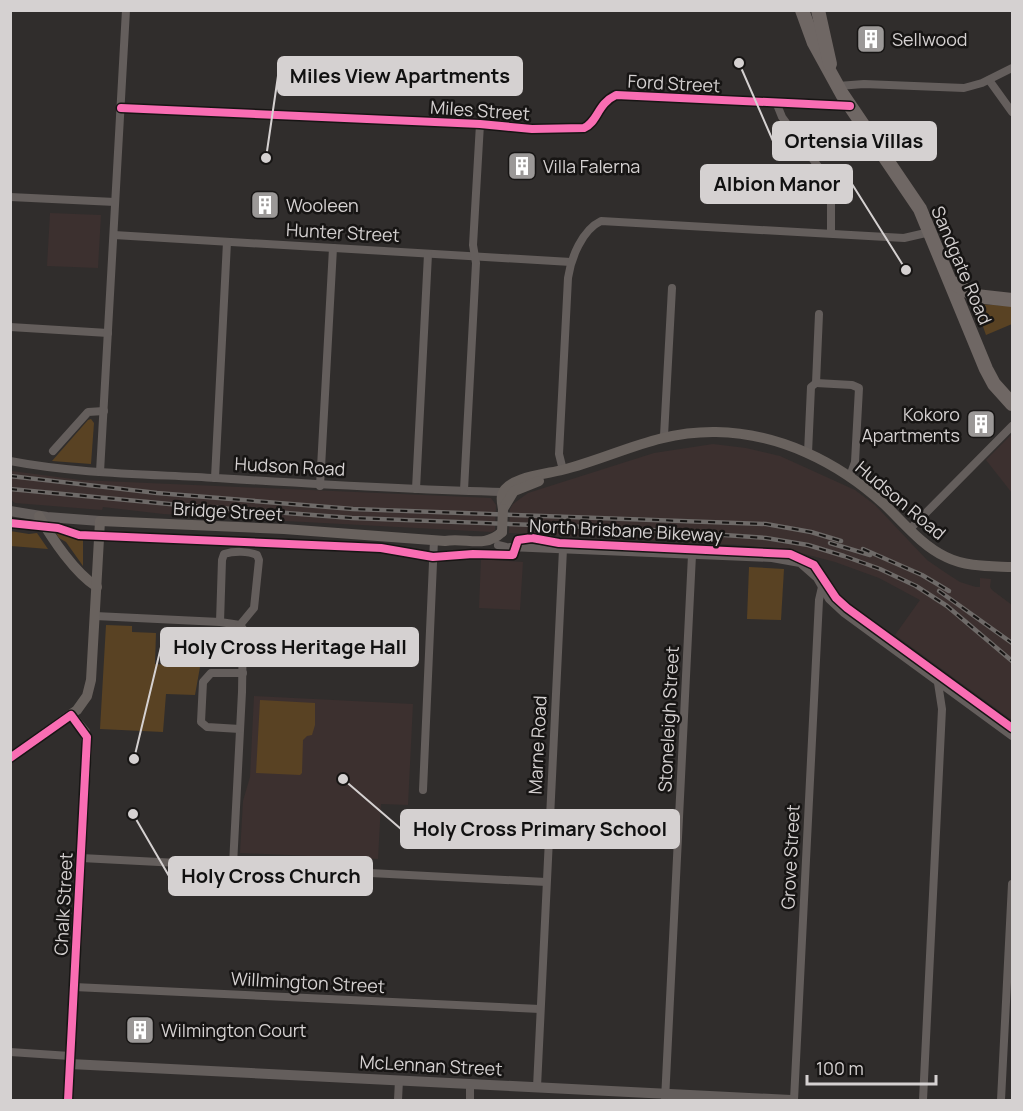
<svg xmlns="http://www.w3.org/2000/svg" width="1023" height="1111" font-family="Manrope,sans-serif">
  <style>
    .built { fill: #3c302f }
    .green { fill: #594223 }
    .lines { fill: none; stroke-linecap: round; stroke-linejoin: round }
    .minor { stroke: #645e5c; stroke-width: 8 }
    .tertiary { stroke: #645e5c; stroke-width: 10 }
    .secondary { stroke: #69625e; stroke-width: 10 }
    .trunk { stroke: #6f6764; stroke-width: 14 }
    .rail-casing { stroke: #6e6a68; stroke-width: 4.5 }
    .rail { stroke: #171514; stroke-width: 2; stroke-dasharray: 7; stroke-linecap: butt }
    .secondary-bridge { stroke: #69625e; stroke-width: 10 }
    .cycleway-casing { stroke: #171514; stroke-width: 11 }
    .cycleway { stroke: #f96db3; stroke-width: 8 }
    .labels { text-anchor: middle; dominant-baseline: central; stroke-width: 5; stroke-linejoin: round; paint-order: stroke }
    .poi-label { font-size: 18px; fill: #d5d1d1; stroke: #171514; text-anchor: start }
    .street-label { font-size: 18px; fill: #d5d1d1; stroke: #171514 }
    .leader { fill: none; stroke: #d5d1d1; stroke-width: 2 }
    .callout-dot { fill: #d5d1d1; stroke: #171514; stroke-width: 2 }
    .callout { fill: #d5d1d1; stroke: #d5d1d1; stroke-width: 2 }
    .callout-label { font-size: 20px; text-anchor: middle; font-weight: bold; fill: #111 }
  </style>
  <rect width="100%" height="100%" fill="#302d2c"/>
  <g class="built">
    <polygon points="50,213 101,215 98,268 47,266"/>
    <polygon points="1012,434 1012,493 986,460"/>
    <polygon points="713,444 746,448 780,456 855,490 875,505 927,560 946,573 960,582 976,587 980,587 980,578 991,579 990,587 992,590 1012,605 1012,720 895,635 920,600 879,578 835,562 793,551 741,545 509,533 510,509 513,504 528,493 654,453"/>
    <polygon points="12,471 80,480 491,498 496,505 495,530 492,532 267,520 163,514 103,507 102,510 15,503 11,500"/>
    <polygon points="481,559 523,562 520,610 479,608"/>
    <polygon points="254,696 413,704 408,805 381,804 378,859 240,853 243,801 250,777"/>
  </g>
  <g class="green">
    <polygon points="975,304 1012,306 1012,324 986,335"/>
    <polygon points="91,419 94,423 91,464 52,461 88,420"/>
    <polygon points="10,531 29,534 37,533 48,549 11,546"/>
    <polygon points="56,533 83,540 83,566 66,542 59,538"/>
    <polygon points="749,567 784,569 781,620 747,619"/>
    <polygon points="106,625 132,626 132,632 156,633 155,664 200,667 195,695 166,694 163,732 100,729"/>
    <polygon points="260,700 315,703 315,725 312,735 307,736 303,740 302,773 300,775 256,773"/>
  </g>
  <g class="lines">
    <g class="minor">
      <polyline points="989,80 1012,112"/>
      <polyline points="838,86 864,84 964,88 982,83 1012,68"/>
      <polyline points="776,102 782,117 831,184 831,233"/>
      <path d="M121,108L480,124L532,129L584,128C598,122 597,104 616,95L850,106"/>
      <polyline points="10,197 115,202"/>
      <polyline points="114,235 571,262"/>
      <polyline points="10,327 108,333"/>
      <polyline points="816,383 852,385 859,388 855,462 850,476"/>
      <polyline points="664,436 672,288"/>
      <polyline points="53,451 88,412 104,411"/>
      <polyline points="808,453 811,387 816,383 819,314"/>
      <path d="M10,461C78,474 147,474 216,478C312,484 407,490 504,492"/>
      <path d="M563,470L559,454L568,278C571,258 582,230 601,221L904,238L930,232"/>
      <polyline points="100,472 126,10"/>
      <polyline points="215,478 227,242"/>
      <polyline points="320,486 333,248"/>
      <polyline points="416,489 428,254"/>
      <polyline points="464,490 476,263 473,245 480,124"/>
      <polyline points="910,529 1012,426"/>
      <polyline points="498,545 506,547 772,558 800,563 817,578 829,599 844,613 1012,736"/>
      <polyline points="95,616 220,622 240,625 243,629 242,692 233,865"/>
      <path d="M220,622L222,560L224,554C234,551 248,551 257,555L259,560L254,608L240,625"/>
      <polyline points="240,729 207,727 201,722 203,682 211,673 243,673"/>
      <polyline points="423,790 434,540"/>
      <polyline points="81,858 546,882"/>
      <polyline points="74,987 540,1009"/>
      <polyline points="10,1052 70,1056"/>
      <polyline points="537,1087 563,549"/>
      <polyline points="398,1100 399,1080"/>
      <polyline points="470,1100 470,1084"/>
      <polyline points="665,1100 692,555"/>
      <polyline points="794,1100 819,600 822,587"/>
      <polyline points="923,1100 942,709 938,683"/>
      <polyline points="1001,1100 1012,884"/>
    </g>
    <g class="tertiary">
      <polyline points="10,511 47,517 100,521"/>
      <polyline points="70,1064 791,1100"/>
      <polyline points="68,1100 87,744 85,732 71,715"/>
    </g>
    <g class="secondary">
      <path d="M503,509C502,504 501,500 502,495C507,477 547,474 562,470C617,456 656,431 716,432C779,433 838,462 884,504C903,522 922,546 946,557C966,567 990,566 1012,567"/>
      <polyline points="503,509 514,491 539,481"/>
      <path d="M39,516C52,539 75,573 97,587"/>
      <path d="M10,758L77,710L87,696L91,680L100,521L284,529L445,541C466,537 484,549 502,532"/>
    </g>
    <g class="trunk">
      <polyline points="802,10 814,43 842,94 920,209 986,369 994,384 1012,404"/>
      <polyline points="818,10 830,64"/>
      <polyline points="951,282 976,296 1012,300"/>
    </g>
    <g class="rail-casing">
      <g id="rail">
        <polyline points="10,476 157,493 353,509 766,524 811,532 841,541"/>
        <polyline points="10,489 180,505 352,518 638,529 766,538 808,545 844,556 880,569 916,586 947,606 1012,661"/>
        <polyline points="830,543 870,555"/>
        <polyline points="863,549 922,575 949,591"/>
        <polyline points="939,591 1012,643"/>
      </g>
    </g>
    <use href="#rail" class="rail"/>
    <polyline class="secondary-bridge" points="502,532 503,509"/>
    <g class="cycleway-casing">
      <g id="cycleway">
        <path d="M121,108L480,124L532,129L584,128C598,122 597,104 616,95L850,106"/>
        <polyline points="10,523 58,528 79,535 381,548 433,557 473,554 513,555 518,540 532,538 559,543 790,554 814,565 836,598 847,608 1012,728"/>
        <polyline points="10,758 71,715 87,737 68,1100"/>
      </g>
    </g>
    <use href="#cycleway" class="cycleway"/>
  </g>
  <defs>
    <g id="building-square" transform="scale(1.5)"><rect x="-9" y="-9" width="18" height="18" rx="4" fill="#9b9897" stroke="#171514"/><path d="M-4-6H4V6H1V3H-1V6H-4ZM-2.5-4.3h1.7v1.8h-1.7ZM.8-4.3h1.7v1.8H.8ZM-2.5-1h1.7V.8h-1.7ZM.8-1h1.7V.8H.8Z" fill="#fff"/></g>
  </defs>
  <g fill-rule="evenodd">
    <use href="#building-square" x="871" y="39"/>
    <use href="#building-square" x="522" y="166"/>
    <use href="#building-square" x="265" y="205"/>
    <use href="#building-square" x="981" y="424"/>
    <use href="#building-square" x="140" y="1030"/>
  </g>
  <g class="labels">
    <g class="poi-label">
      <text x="892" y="39">Sellwood</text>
      <text x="543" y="166">Villa Falerna</text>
      <text x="286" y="205">Wooleen</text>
      <text x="960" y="414" text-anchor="end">Kokoro<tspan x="960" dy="21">Apartments</tspan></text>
      <text x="161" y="1030">Wilmington Court</text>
    </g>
    <g class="street-label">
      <text transform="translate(674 83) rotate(3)">Ford Street</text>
      <text transform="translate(480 110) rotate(4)">Miles Street</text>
      <text transform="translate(343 232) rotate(3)">Hunter Street</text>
      <text transform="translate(962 265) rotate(67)">Sandgate Road</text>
      <text transform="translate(290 466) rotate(3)">Hudson Road</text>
      <text transform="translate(901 500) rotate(40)">Hudson Road</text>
      <text transform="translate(228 511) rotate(3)">Bridge Street</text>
      <text transform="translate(626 530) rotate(3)">North Brisbane Bikeway</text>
      <text transform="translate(668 719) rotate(-87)">Stoneleigh Street</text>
      <text transform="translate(537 745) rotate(-87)">Marne Road</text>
      <text transform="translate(790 857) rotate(-87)">Grove Street</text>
      <text transform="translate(63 904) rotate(-87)">Chalk Street</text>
      <text transform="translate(308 982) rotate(3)">Willmington Street</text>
      <text transform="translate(431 1065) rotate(3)">McLennan Street</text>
    </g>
  </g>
  <path class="leader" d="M266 158L278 76M739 63L773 141M906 270L852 184M134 759L161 647M343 779L401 829M133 814L169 876"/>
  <g class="callout-dot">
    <circle cx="266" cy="158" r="6"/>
    <circle cx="739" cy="63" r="6"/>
    <circle cx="906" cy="270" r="6"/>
    <circle cx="134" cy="759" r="6"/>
    <circle cx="343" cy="779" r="6"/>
    <circle cx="133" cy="814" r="6"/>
  </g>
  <g class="callout">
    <rect x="278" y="57" width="244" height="38" rx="6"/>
    <rect x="773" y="122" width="163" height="38" rx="6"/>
    <rect x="701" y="165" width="151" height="38" rx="6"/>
    <rect x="161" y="628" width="257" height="38" rx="6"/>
    <rect x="401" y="810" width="278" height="38" rx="6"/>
    <rect x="169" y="857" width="203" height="38" rx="6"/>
  </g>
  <g class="callout-label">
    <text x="400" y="83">Miles View Apartments</text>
    <text x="854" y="148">Ortensia Villas</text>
    <text x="777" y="191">Albion Manor</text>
    <text x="290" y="654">Holy Cross Heritage Hall</text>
    <text x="540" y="836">Holy Cross Primary School</text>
    <text x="271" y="883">Holy Cross Church</text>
  </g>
  <rect width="1023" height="1111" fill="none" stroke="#d5d1d1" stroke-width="24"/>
  <path d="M807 1075v9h129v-9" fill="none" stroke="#d5d1d1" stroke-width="3"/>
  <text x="816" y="1075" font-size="18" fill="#d5d1d1" stroke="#171514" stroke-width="4.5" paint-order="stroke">100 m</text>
</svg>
